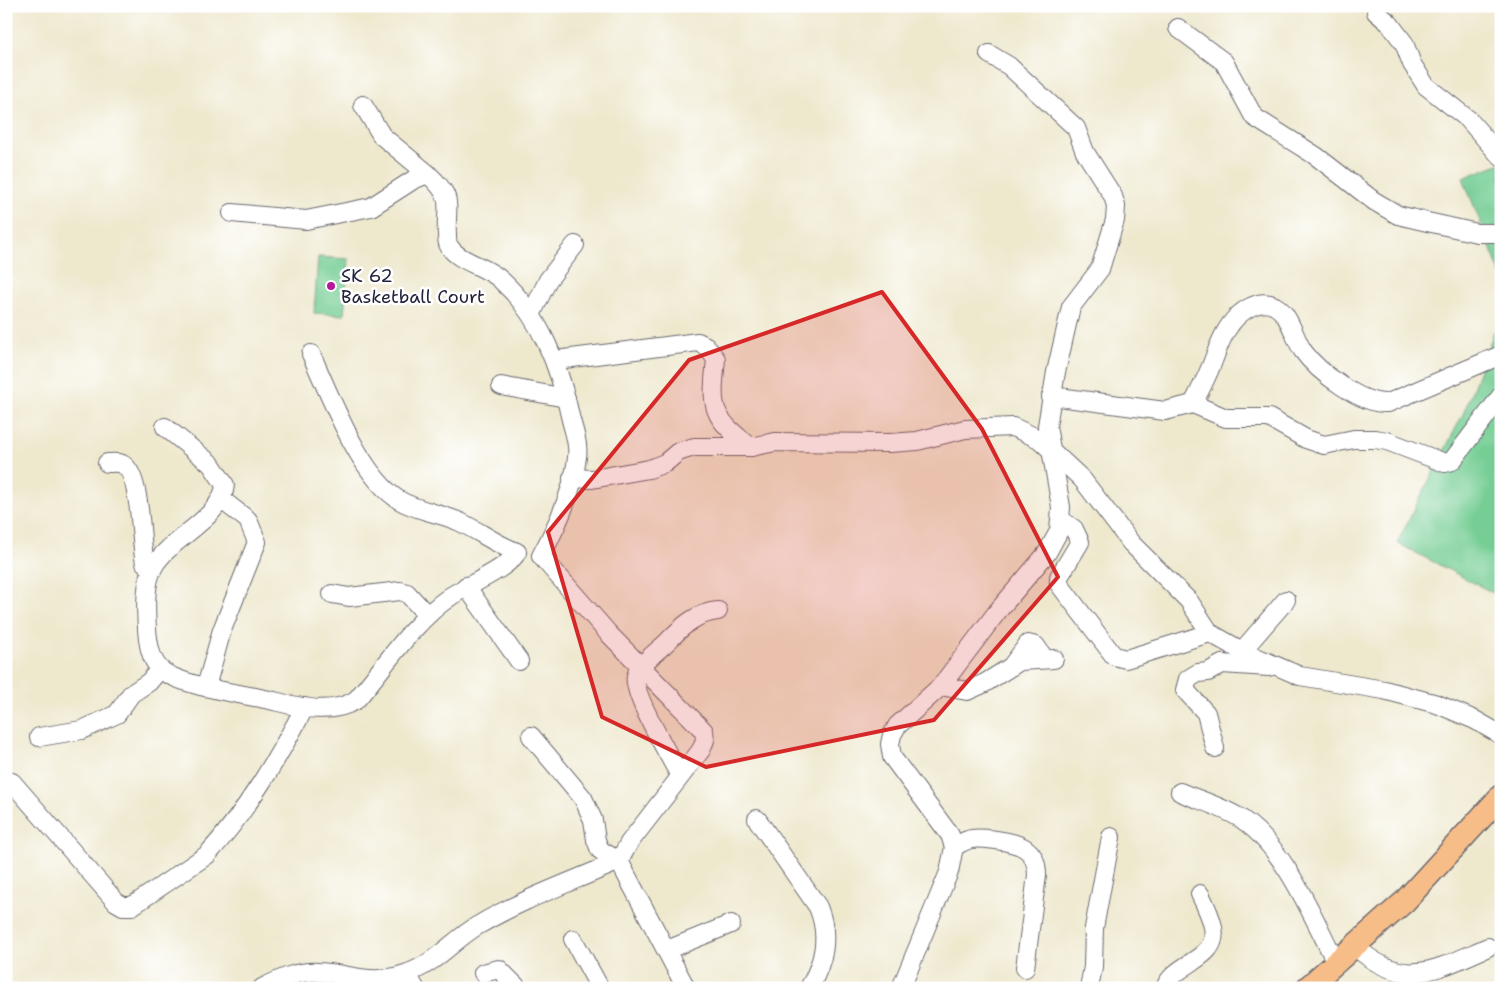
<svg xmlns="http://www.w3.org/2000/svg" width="1507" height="994" font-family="'Shantell Sans',sans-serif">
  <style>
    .green { fill: #76ce94; stroke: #4c7868 }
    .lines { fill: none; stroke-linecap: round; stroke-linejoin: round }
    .minor-casing { stroke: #69676e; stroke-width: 20 }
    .major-casing { stroke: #69676e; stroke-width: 25 }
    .minor { stroke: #fff; stroke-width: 18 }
    .major { stroke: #f7bd88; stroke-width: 22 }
    .marked { fill: #d62828; fill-opacity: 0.2; stroke: #d62828; stroke-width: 4; stroke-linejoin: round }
    .poi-dot { fill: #b5179e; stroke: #fff; stroke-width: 2 }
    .labels { text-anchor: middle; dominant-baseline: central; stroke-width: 5; stroke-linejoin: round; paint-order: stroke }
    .poi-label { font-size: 18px; fill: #22223b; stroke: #fff; text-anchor: start }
  </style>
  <rect width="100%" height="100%" fill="#fff"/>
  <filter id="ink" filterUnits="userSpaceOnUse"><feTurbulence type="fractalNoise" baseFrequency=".02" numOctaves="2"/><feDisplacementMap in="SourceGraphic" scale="10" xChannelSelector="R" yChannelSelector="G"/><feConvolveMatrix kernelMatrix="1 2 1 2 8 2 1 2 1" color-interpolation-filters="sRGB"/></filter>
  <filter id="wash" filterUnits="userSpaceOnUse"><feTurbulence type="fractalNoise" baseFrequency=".0096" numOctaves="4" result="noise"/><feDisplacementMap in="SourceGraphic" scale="20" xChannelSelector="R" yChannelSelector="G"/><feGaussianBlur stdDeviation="1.12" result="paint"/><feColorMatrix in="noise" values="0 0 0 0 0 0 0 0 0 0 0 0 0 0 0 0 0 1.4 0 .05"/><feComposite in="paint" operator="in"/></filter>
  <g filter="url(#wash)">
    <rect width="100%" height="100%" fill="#eee8cd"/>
    <g class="green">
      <polygon points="1501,163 1501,275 1463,178"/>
      <polygon points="318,257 349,259 344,315 314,313"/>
      <polygon points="1501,314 1501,597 1397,543 1464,412"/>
    </g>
  </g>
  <g filter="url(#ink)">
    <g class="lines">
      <g class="minor-casing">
        <g id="minor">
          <polyline points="1376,12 1389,23 1404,43 1412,64 1426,86 1468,119 1501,157"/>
          <polyline points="1178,28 1224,62 1254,117 1316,156 1374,201 1398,215 1423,221 1477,233 1501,233"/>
          <polyline points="363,105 382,136 428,174"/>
          <path d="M232,213L306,220L371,207L413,180L428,174C456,200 445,203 447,235C447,238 447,243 449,246C458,262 487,266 501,280C541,316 560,368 571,420C574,431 579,445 577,457C574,489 556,528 541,556L608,633L704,731L705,740L701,750L629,843L619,861L686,988"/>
          <polyline points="531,315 548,280 575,245"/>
          <path d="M556,360L698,342L706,346L716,359C711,408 710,416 751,447"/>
          <polyline points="501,386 566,398"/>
          <polyline points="1051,396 1165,411 1193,404 1226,418 1269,418 1306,439 1324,445 1354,439 1375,439 1387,441 1445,463 1452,461 1501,396"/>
          <path d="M1193,404C1199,392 1206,379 1211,366C1217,352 1220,338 1230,325C1239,312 1259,297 1275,306C1290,314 1294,338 1303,351C1318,372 1362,405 1388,403L1501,355"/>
          <path d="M165,427L211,464L225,485C222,518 170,538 154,566C144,583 146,610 147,629C148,642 150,658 159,668C176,685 236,693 260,698C291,704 327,718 356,700C386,665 413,622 451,596C466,586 511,567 517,552C497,545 479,531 460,522C441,513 417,511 399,500C359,475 331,397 311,354"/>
          <path d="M107,463C111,463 118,462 122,464C142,473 140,543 145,563L148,566L154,565"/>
          <polyline points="572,478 592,479 649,469 665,463 678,452 694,447 751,447 775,442 890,443 917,441 965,429 1013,427 1039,439 1082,479 1131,543 1189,601 1210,633 1242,651 1300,676 1384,690 1437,704 1475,720 1501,735"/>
          <polyline points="1061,520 1074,529 1080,542 1059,577 1059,584 1114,656 1126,659 1210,633"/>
          <polyline points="466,586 519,661"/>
          <polyline points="332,594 349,597 400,591 407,593 427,615"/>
          <polyline points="1242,651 1286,600"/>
          <polyline points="1013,664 1028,644 1036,646 1044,658"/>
          <polyline points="941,686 967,691 985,683 1020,661 1054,659"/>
          <polyline points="206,687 222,630 257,542 248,520 222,500"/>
          <polyline points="531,736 583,798 593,820 596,840 600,850 619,861"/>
          <polyline points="39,737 82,730 117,714 131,694 149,682 160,669"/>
          <polyline points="1215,748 1206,713 1185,690 1188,679 1198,673 1208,672 1222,664 1269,667"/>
          <path d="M680,776C671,758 631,693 636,676C640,663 658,651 667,642C682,627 695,613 718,611"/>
          <path d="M12,782L116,902L123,906H132L207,855C247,811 277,759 305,707"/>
          <path d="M1180,792C1201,801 1224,807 1243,820C1286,850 1313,918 1337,964"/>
          <path d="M757,819L818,907C830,936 824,962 809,988"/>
          <path d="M954,847C959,844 964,841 968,840C976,837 987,839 996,840C1019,843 1037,848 1037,875L1025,968"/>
          <polyline points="573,939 600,988"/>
          <path d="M1356,947C1404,991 1437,969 1488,947"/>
          <polyline points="667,950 731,924"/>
          <polyline points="483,973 499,969 518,988"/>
          <polyline points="407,974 415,988"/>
          <path d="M262,988C280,979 299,970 319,972C354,974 369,986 405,974C434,965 452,941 477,926C522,899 572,882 619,861"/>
          <polyline points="901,988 949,872 954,847 950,835 892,757 890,744 892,735 897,726 941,686 997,612 1047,553 1059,531 1061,507 1047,426 1056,372 1071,307 1100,269 1115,220 1116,206 1113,196 1085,152 1076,128 1009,66 989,54"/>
          <polyline points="1089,988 1093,967 1094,928 1111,837"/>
          <path d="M1165,988C1174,962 1220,960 1213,927C1211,916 1205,904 1200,894"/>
        </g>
      </g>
      <g class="major-casing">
        <polyline id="major" points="1307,988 1404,902 1501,796"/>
      </g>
      <use href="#minor" class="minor"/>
      <use href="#major" class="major"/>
    </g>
  </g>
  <path class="marked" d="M882,292L982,429L1058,577L934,720L706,767L602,717L548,532L689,360Z"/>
  <circle class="poi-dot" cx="331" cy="286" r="5"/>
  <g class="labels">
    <g class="poi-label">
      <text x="341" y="276">SK 62<tspan x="341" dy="21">Basketball Court</tspan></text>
    </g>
  </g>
  <rect width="1507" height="994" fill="none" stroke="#fff" stroke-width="25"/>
</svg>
